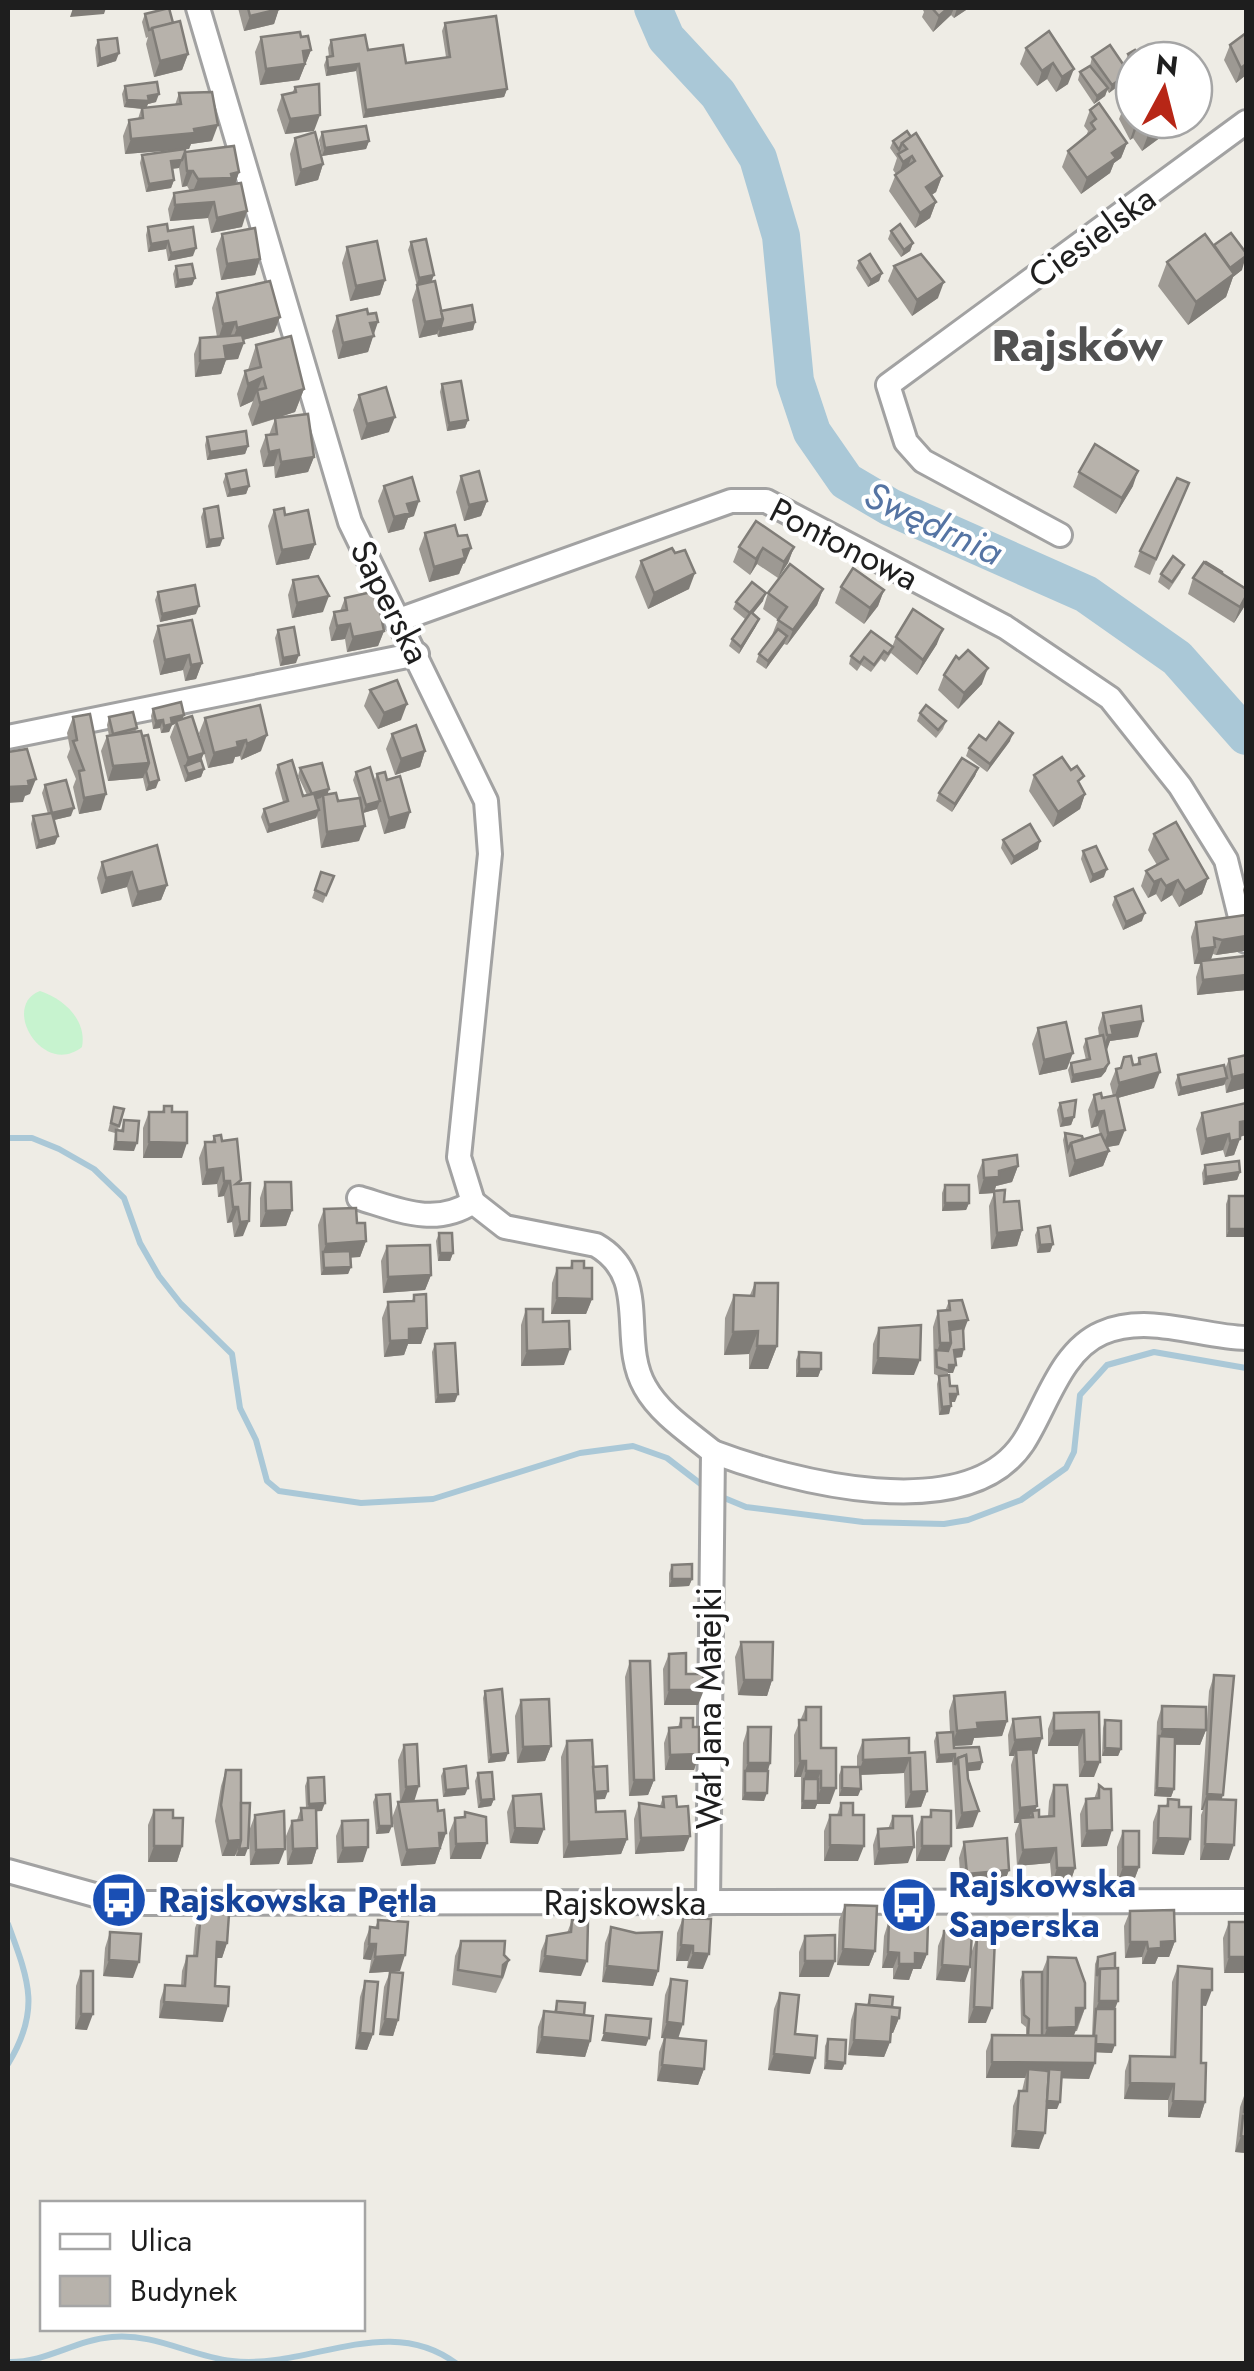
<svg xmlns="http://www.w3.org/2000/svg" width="1254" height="2371" font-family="Jost,sans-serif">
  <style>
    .park { fill: #c7f3cf }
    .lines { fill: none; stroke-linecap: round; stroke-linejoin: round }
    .stream { stroke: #aac8d7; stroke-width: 6 }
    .river { stroke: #aac8d7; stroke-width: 38 }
    .street-casing { stroke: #a2a2a2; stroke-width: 28 }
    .street { stroke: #fff; stroke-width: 22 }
    .wall { fill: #9d9993 }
    .shaded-wall { fill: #807d78 }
    .building { fill: #b7b2ab; stroke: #807d78; stroke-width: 2.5 }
    .labels { text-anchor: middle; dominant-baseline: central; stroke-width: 8; stroke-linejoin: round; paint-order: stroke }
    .street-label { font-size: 35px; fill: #1e1e1e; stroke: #fff }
    .transit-label { font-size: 35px; font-weight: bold; fill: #164399; stroke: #fff; text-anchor: start }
    .water-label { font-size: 38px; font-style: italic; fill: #5574a3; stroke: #fff }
    .district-label { font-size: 45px; font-weight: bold; fill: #515151; stroke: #fff }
  </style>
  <rect width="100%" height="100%" fill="#eeece5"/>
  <path class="park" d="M40,991C64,999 87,1020 82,1047C43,1078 0,1006 40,991Z"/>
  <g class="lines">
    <g class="stream">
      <polyline points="8,1138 32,1138 59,1149 94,1169 124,1198 140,1243 159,1276 181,1304 232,1354 240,1408 256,1440 267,1481 279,1491 361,1503 433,1499 580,1453 633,1446 667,1458 706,1488"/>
      <polyline points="717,1495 746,1507 863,1522 944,1524 968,1520 1021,1500 1066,1468 1074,1452 1080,1395 1107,1365 1154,1352 1246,1368"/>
      <path d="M8,1924C29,1981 41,2010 8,2064"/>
      <path d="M8,2362C46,2363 75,2340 112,2337C155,2333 190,2356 232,2361C308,2370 388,2311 457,2364"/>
    </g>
    <polyline class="river" points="653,8 666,38 718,94 758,158 781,236 795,381 812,432 846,481 890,507 1086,594 1177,658 1246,736"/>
    <g class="street-casing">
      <g id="street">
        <polyline points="198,8 350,522 486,801 490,854 459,1157 473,1202"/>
        <polyline points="1060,535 923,461 906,442 888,385 1246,122"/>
        <polyline points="396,621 731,501 766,501 1005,627 1110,698 1180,786 1226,860 1246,941"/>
        <polyline points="8,737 417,654"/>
        <path d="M359,1198C399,1210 435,1227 473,1202L505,1227L596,1245C652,1277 618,1340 645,1387C660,1414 690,1433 713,1452L708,1903"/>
        <path d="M713,1452C790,1481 966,1528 1023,1443C1046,1408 1060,1351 1102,1333C1148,1313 1200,1337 1246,1338"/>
        <polyline points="8,1871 102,1897 145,1903 1246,1901"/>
      </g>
    </g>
    <use href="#street" class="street"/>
  </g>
  <g class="wall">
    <polygon points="238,8 279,8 274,24 244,31"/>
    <polygon points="922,8 969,8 954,18 951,15 933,32 922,17 924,12"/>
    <polygon points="145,14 173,23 188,54 182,70 154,77 146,44 148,37 146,38 142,22"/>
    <polygon points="445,23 507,89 504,97 363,118 356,71 326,76 324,65 327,57 329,57 328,48 331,40 406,63 446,57 442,31"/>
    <polygon points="1049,31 1068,84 1056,92 1047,79 1037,86 1020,64 1026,48"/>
    <polygon points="261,37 301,37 311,50 299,80 260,85 255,52"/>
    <polygon points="98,40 116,61 97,67 95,48"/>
    <polygon points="1230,45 1246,75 1236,83 1224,60"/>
    <polygon points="1128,54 1134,60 1134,87 1127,77 1126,80 1109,93 1107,90 1105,96 1094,104 1078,80 1080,72 1090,66 1092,57 1124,66"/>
    <polygon points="125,86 156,102 148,104 146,107 175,105 179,93 212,141 191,144 189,149 185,149 185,152 239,172 235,184 242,227 211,233 208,218 170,221 168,209 174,193 190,191 187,186 182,187 179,168 172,169 174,180 171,188 146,192 140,163 142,155 175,150 125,154 123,136 129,120 138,119 141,109 124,107 122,94"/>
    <polygon points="295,87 314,131 285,134 277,110 282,95 292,93"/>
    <polygon points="1125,104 1134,120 1181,120 1180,123 1142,151 1133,138 1130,140 1119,119"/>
    <polygon points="1090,110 1127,143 1121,158 1114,163 1110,173 1081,194 1062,167 1068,151 1086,136 1088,131 1084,126"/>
    <polygon points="907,131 942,176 936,192 931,195 936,202 930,218 915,228 889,191 896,174 893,170 897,158 890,148 893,141"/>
    <polygon points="322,132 369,141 366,149 322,156 319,140"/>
    <polygon points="295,138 323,164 318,180 295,186 290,154"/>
    <polygon points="148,227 168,231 193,256 168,261 166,249 148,252 146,235"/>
    <polygon points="891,231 913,243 910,251 901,257 888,239"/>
    <polygon points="222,234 260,259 255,275 221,280 216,249"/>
    <polygon points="411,242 431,282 441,311 475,322 473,330 438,337 437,334 419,338 412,300 417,286 408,250"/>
    <polygon points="1214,246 1242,270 1233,277 1226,297 1188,325 1158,286 1167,262"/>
    <polygon points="347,247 385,280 380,295 350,301 342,263"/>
    <polygon points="859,261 882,273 879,281 868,287 856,268"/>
    <polygon points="176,266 195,278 192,285 175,288 173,274"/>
    <polygon points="894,266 938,298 912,316 888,281"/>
    <polygon points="217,293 280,317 274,332 243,340 238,359 226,360 221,374 195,377 194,354 200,338 217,337 212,308"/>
    <polygon points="337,316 373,334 368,352 338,359 332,331"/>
    <polygon points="256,345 304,389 295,412 276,418 314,457 308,472 275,478 274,466 263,467 260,451 266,435 269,435 275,419 252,426 248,414 253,401 240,407 237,394 245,371 248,370"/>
    <polygon points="442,384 468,420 465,428 447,431 440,392"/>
    <polygon points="359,395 389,432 361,440 353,410"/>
    <polygon points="207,437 248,446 245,454 207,460 205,445"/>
    <polygon points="1079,472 1133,486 1116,514 1073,487"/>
    <polygon points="226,474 249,486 246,494 227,497 223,482"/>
    <polygon points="461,476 487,501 481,516 464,521 456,492"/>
    <polygon points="1189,483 1150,575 1134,567 1140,551"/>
    <polygon points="384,486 414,516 408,518 404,529 388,533 378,501"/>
    <polygon points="204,509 220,546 206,548 201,517"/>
    <polygon points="274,510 315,544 309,559 276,565 268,526"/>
    <polygon points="425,533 458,536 465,563 463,564 459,574 429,582 419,549"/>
    <polygon points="739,547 794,547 788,563 778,578 757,564 750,575 733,562"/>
    <polygon points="675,553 689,589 648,609 635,577 641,561"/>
    <polygon points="1181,572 1169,590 1158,582 1161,574"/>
    <polygon points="1222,574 1244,607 1234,623 1188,594 1193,578"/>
    <polygon points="293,580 323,612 292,618 288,595"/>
    <polygon points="841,587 884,590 878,606 864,624 835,603"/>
    <polygon points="823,589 817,605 787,645 784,644 766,669 756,662 759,654 772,635 778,620 763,609 768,593"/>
    <polygon points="158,592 196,614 160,622 155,600"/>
    <polygon points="345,598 384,631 378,646 347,652 345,639 331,641 329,628 334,612 340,611"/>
    <polygon points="763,601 753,613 756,626 739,654 729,646 732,639 745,619 733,609 736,602"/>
    <polygon points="158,626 202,663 196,679 185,681 183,670 160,675 153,641"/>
    <polygon points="278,630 296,663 280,666 275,638"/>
    <polygon points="896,637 937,644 917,675 891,653 885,662 881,659 871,672 861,665 857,671 849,664 851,656 892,647"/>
    <polygon points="959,659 982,684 958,709 938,690 944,675"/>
    <polygon points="370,690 401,720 378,729 364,706"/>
    <polygon points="260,705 261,751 241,760 240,756 235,757 233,763 208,768 199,733 205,718"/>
    <polygon points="153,709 182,719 204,769 201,777 185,782 170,737 175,724 172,725 169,732 161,733 160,728 153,729 151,716"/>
    <polygon points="920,713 946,721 943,729 936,738 917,721"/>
    <polygon points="73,717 101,810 79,814 73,787 76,779 67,757 70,749 67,733"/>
    <polygon points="109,717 137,728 135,732 156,788 146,791 143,778 108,781 101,751 107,736 109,736 107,725"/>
    <polygon points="392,734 425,751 420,767 395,775 386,749"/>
    <polygon points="1010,741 987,772 966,756 969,748"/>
    <polygon points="278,765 303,796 307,795 298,776 300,768 327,795 338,801 359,798 353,780 356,772 374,782 377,774 405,828 384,834 377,809 363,813 359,841 321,848 317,815 316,818 267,833 261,817 264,809 283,802 275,773"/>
    <polygon points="978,768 975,776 952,812 936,801 939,793"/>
    <polygon points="1034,775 1081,786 1085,794 1080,809 1053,827 1029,791"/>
    <polygon points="45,785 71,816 54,820 55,844 36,849 31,824 33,816 48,814 42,793"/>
    <polygon points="1154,834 1208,878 1202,894 1179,907 1172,895 1161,902 1156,894 1148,898 1141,886 1146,871 1157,865 1148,850"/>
    <polygon points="1003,840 1038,849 1011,865 1001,848"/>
    <polygon points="1083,851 1104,877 1090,883 1081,859"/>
    <polygon points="102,862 167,885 161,900 132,907 127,887 101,894 97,878"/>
    <polygon points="321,872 334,876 323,903 312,898"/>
    <polygon points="1246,880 1246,905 1243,890"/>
    <polygon points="1115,897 1142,921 1123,930 1112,905"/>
    <polygon points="1196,922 1244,951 1216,955 1213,954 1210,960 1246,956 1246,990 1197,995 1196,977 1200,964 1194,964 1191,937"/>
    <polygon points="1103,1013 1138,1037 1110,1041 1106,1050 1106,1071 1101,1077 1071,1083 1068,1070 1071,1063 1086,1060 1083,1047 1086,1039 1099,1036 1098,1028"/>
    <polygon points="1038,1028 1067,1069 1039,1075 1032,1044"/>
    <polygon points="1246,1055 1246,1088 1226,1093 1225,1084 1224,1085 1178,1096 1175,1083 1178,1075 1225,1069 1229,1059"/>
    <polygon points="1124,1057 1133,1065 1137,1064 1139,1058 1154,1088 1118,1098 1119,1145 1107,1147 1109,1151 1103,1166 1069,1177 1063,1140 1065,1133 1083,1139 1100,1135 1098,1126 1091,1128 1088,1110 1094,1095 1102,1098 1113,1096 1110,1084 1116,1069 1120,1068"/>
    <polygon points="1060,1103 1074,1117 1071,1125 1060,1127 1057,1110"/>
    <polygon points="164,1106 172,1112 182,1158 143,1158 143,1128 149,1112 162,1112"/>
    <polygon points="114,1107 124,1109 118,1130 121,1130 124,1120 134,1151 113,1150 115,1133 108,1131"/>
    <polygon points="1202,1113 1246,1135 1240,1137 1234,1155 1225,1157 1223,1150 1201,1155 1196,1129"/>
    <polygon points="214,1136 222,1141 240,1184 243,1236 234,1237 232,1222 227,1223 224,1196 218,1197 217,1184 202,1185 199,1158 205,1142 212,1142"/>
    <polygon points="983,1160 1018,1166 1012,1182 996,1186 994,1191 1022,1230 1017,1246 991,1249 989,1206 994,1193 979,1194 977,1176"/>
    <polygon points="1205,1165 1240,1172 1237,1180 1203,1185 1202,1173"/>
    <polygon points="265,1182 292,1210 286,1226 260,1227 260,1198"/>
    <polygon points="945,1185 969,1203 966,1210 942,1211 942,1193"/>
    <polygon points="1229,1196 1246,1196 1226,1237 1226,1204"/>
    <polygon points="324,1209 357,1223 366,1241 360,1257 350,1257 351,1267 348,1274 321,1275 318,1225"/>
    <polygon points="1038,1228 1053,1244 1050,1252 1037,1253 1035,1235"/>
    <polygon points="439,1233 453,1253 450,1261 438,1261 436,1241"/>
    <polygon points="387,1246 431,1275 425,1290 383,1293 381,1261"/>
    <polygon points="572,1261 584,1268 592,1299 586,1314 551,1314 552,1283 557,1268 570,1268"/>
    <polygon points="755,1283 777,1346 768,1369 749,1369 749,1354 724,1355 725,1318 734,1295 750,1295"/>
    <polygon points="414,1295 427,1328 421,1344 408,1344 404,1355 384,1357 382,1318 388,1302 412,1301"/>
    <polygon points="949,1301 963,1334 962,1357 955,1358 953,1373 948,1373 948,1375 955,1402 951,1402 949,1414 939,1415 937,1384 939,1376 934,1374 933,1327 938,1311 945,1311"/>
    <polygon points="526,1309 543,1322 564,1365 521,1366 521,1325"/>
    <polygon points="879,1328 914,1375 872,1374 873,1344"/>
    <polygon points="435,1344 455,1402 435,1403 432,1352"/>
    <polygon points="799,1352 821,1369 818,1377 796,1377 796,1360"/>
    <polygon points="672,1565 692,1579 689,1586 669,1587 669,1573"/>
    <polygon points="741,1642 772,1680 767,1696 738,1695 735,1657"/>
    <polygon points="669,1654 686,1674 698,1705 664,1705 663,1669"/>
    <polygon points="630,1661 654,1780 648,1795 629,1796 625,1677"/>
    <polygon points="1214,1675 1222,1800 1229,1860 1200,1860 1201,1815 1203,1810 1201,1810 1209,1691"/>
    <polygon points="485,1691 505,1761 488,1763 483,1698"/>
    <polygon points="954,1696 1007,1721 1002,1736 974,1738 972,1745 954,1746 954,1748 982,1762 980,1770 968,1771 973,1827 956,1829 952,1762 936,1763 934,1741 937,1733 950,1732 949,1711"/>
    <polygon points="521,1700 551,1746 545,1761 517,1763 515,1716"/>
    <polygon points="1162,1706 1206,1730 1200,1745 1174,1745 1174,1789 1171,1797 1154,1796 1157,1722"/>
    <polygon points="806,1707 821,1748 830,1804 817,1804 815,1809 801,1809 801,1777 794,1777 794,1735"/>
    <polygon points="1099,1712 1094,1777 1079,1777 1078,1746 1048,1746 1048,1729 1054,1713"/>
    <polygon points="681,1718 693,1727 699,1754 694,1770 665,1770 664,1743 669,1728 678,1727"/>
    <polygon points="1013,1719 1037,1754 1033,1754 1035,1811 1039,1817 1048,1816 1049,1801 1054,1785 1075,1868 1070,1883 1052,1884 1050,1863 1017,1866 1015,1834 1019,1823 1014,1823 1011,1765 1014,1756 1009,1756 1008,1735"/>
    <polygon points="1105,1720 1121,1749 1118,1756 1102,1756 1103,1728"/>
    <polygon points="748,1727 770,1763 768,1771 764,1801 742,1800 743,1743"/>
    <polygon points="863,1740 909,1753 927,1791 921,1807 905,1808 904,1773 860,1775 858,1796 839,1796 839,1775 842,1767 857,1767 857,1756"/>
    <polygon points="567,1741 593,1767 605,1799 595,1799 596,1812 627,1839 621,1854 563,1858 561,1757"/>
    <polygon points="404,1745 414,1801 438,1811 446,1833 435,1864 401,1866 392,1818 398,1802 400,1802 398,1760"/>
    <polygon points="444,1769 465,1795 443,1797 441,1776"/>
    <polygon points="226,1770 241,1803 245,1856 236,1856 236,1853 235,1856 222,1856 215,1821 221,1786"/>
    <polygon points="478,1773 494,1799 491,1806 478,1808 475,1781"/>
    <polygon points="308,1778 322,1811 316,1811 317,1848 312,1864 287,1865 286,1836 292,1821 297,1820 301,1808 306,1808 305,1786"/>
    <polygon points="1099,1785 1107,1846 1081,1847 1080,1814 1086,1799 1094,1799"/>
    <polygon points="376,1795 389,1833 376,1834 373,1802"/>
    <polygon points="513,1796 538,1844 510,1843 507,1812"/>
    <polygon points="663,1797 677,1807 684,1851 635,1854 634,1819 639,1803 660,1806"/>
    <polygon points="1168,1799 1179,1807 1184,1855 1152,1854 1153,1822 1159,1806 1166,1806"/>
    <polygon points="841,1803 853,1815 858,1861 824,1861 824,1831 830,1815 837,1815"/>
    <polygon points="154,1810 173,1818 182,1846 177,1862 148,1862 148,1825"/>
    <polygon points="931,1810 945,1861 916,1861 916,1832 922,1817 929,1817"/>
    <polygon points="465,1812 481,1859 450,1859 449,1833 455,1818 463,1818"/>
    <polygon points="255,1815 279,1864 250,1865 249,1831"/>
    <polygon points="893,1816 908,1863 874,1865 873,1845 878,1829 888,1829"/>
    <polygon points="342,1821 363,1862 337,1863 336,1836"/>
    <polygon points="1123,1831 1139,1867 1133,1883 1117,1883 1117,1847"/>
    <polygon points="964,1842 1009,1870 1003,1886 961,1889 959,1858"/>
    <polygon points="845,1905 875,1951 869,1966 837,1965 839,1920"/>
    <polygon points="212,1907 222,1914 227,1943 222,1958 216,1958 215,1986 223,2022 159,2018 160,2001 165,1985 181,1986 182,1971 187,1956 193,1956 195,1928 201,1912 209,1913"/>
    <polygon points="1130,1911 1175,1941 1169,1957 1158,1957 1155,1964 1142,1964 1142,1957 1125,1958 1124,1926"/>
    <polygon points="683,1918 703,1969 687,1968 688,1961 676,1961 677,1933"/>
    <polygon points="378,1920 400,1971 369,1973 371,1960 363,1959 364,1943 370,1927 375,1928"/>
    <polygon points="572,1920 581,1976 539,1972 541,1951 547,1936 567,1933"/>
    <polygon points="889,1920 927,1954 921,1969 913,1969 909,1980 893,1979 893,1968 882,1968 884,1936"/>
    <polygon points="1229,1922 1246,1922 1224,1973 1223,1938"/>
    <polygon points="611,1927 658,1971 653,1986 602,1982 605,1943"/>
    <polygon points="944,1931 965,1982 936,1980 938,1946"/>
    <polygon points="110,1932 133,1978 103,1976 105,1948"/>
    <polygon points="805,1936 829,1977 799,1977 799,1952"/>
    <polygon points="977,1936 986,2023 968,2023 972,1951"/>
    <polygon points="461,1941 504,1976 496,1993 452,1985 455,1956"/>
    <polygon points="1048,1957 1085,2008 1077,2031 1075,2031 1073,2036 1092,2036 1095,1964 1098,1957 1115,2009 1112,2053 1095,2052 1089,2079 1062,2078 1057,2109 1047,2109 1039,2149 1011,2147 1013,2106 1019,2091 1022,2091 1025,2078 986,2078 986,2051 992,2035 1026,2036 1026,2027 1021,2023 1020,1980 1023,1972 1042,1972"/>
    <polygon points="1178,1966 1206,2006 1202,2005 1201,2063 1205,2102 1200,2118 1168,2117 1168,2100 1124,2099 1125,2071 1130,2056 1170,2057 1172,1982"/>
    <polygon points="81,1971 87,2030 75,2029 76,1986"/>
    <polygon points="390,1972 398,2020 393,2036 379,2035 384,1987"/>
    <polygon points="671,1979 678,2038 704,2069 698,2085 657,2081 659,2052 664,2038 661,2038 665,1995"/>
    <polygon points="365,1981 373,2034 367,2050 355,2049 360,1997"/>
    <polygon points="780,1993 795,2034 810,2074 768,2070 774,2009"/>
    <polygon points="870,1995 892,2007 899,2018 893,2033 890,2033 890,2042 884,2057 848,2055 851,2020 856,2004 867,2005"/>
    <polygon points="557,2001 584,2015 590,2041 585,2057 536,2053 538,2027 544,2011 554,2012"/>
    <polygon points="828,2039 845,2063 842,2070 824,2069 825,2046"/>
    <polygon points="1246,2078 1246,2153 1235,2152 1240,2107 1244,2096"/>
  </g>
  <g class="shaded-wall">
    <polygon points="73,8 106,8 104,14 70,17"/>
    <polygon points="948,8 954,8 951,15 933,32 939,16"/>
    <polygon points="957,8 969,8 954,18"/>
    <polygon points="279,9 274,24 244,31 250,16"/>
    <polygon points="311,50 299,80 260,85 266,69 303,51"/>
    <polygon points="119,53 116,61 97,67 100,59"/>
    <polygon points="188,54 182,70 154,77 160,61"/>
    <polygon points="1053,63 1047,79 1037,86 1042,71"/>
    <polygon points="359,64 356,71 326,76 328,68"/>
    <polygon points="1246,64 1246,75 1236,83 1241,68"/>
    <polygon points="1074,69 1068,84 1056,92 1062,77"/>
    <polygon points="1129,73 1126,80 1109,93 1112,85"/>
    <polygon points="1108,88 1105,96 1094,104 1097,96"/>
    <polygon points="507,89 504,97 363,118 366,110"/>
    <polygon points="159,94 156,102 148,104 146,109 124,107 127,100"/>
    <polygon points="320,115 314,131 285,134 290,119"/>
    <polygon points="1169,120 1181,120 1180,123 1142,151 1148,135"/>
    <polygon points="1139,122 1133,138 1130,140 1135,125"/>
    <polygon points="218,125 212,141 191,144 189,149 125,154 131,139"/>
    <polygon points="369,141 366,149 322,156 325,148"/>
    <polygon points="1127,143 1121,158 1114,163 1110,173 1081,194 1087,178 1112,153"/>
    <polygon points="912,156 906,172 898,177 903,162"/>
    <polygon points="182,160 179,168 168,169 171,161"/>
    <polygon points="323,164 318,180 295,186 301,170"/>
    <polygon points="187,171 193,171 187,186 182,187"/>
    <polygon points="239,172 234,188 192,194 198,179"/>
    <polygon points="942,176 936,192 920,203 926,187"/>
    <polygon points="174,180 171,188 146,192 149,184"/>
    <polygon points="214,202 208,218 170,221 175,205"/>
    <polygon points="936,202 930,218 915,228 920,213"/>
    <polygon points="247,211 242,227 211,233 217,218"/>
    <polygon points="168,241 166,249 148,252 151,244"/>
    <polygon points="913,243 910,251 901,257 904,250"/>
    <polygon points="196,248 193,256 168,261 171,253"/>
    <polygon points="1246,256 1242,270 1233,277 1226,297 1188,325 1196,302 1230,268"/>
    <polygon points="260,259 255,275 221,280 227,264"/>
    <polygon points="882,273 879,281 868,287 871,280"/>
    <polygon points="434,275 431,283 416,286 419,278"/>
    <polygon points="195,278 192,285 175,288 178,280"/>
    <polygon points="385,280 380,295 350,301 356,286"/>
    <polygon points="944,282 938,298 912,316 917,300"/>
    <polygon points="280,317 274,332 231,343 237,328"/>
    <polygon points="443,319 437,334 419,338 425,322"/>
    <polygon points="236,322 230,337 218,340 223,324"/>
    <polygon points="378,322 368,352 338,359 343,343 370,323"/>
    <polygon points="475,322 473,330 438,337 440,329"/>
    <polygon points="244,343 238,359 226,360 221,374 195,377 200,361 224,346"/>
    <polygon points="263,377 253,401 240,407 248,384"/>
    <polygon points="304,389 295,412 252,426 260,403"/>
    <polygon points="395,417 389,432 361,440 367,424"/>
    <polygon points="468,420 465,428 447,431 449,423"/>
    <polygon points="248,446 245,454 207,460 210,452"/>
    <polygon points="279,450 274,466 263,467 269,452"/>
    <polygon points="314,457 308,472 275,478 281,462"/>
    <polygon points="1138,471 1133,486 1116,514 1122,498"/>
    <polygon points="249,486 246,494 227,497 230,490"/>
    <polygon points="419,501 414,516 408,518 404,529 388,533 394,517 407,504"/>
    <polygon points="487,501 481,516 464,521 469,505"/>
    <polygon points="223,538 220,546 206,548 209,540"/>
    <polygon points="315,544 309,559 276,565 282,550"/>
    <polygon points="794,547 788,563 778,578 784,562"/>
    <polygon points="471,548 465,563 463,564 459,574 429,582 434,567 463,550"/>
    <polygon points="763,548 757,564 750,575 756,559"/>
    <polygon points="695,573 689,589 648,609 654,593"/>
    <polygon points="823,589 817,605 787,645 793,630"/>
    <polygon points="884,590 878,606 864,624 870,608"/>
    <polygon points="766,593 763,601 747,621 750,613"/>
    <polygon points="329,596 323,612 292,618 297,603"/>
    <polygon points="1246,596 1244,607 1234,623 1240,607"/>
    <polygon points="199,606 196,614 160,622 162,614"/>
    <polygon points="759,619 756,626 739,654 741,647"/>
    <polygon points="350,624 345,639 331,641 337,626"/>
    <polygon points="943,629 937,644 917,675 923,660"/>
    <polygon points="384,631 378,646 347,652 353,637"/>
    <polygon points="787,636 784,644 766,669 768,661"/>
    <polygon points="189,655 183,670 160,675 165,660"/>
    <polygon points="299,655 296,663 280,666 283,658"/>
    <polygon points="202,663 196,679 185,681 191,665"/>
    <polygon points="988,668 982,684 958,709 964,693"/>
    <polygon points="407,704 401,720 378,729 384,713"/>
    <polygon points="184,715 181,723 176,721 175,724 172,725 169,732 161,733 164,726 171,718"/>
    <polygon points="163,720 160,728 153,729 156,721"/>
    <polygon points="1013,733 1010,741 987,772 990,764"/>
    <polygon points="267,735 261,751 241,760 247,744"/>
    <polygon points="246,740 240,756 235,757 233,763 208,768 214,753"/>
    <polygon points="425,751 420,767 395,775 401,759"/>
    <polygon points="204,753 198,768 185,766 188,758"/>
    <polygon points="149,763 143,778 108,781 113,766"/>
    <polygon points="978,768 975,776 952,812 955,804"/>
    <polygon points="204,769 201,777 185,782 188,774"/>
    <polygon points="36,779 30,794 25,796 23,802 8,803 8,787"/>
    <polygon points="159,780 156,788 146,791 149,783"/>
    <polygon points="329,789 327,797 323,795 321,798 311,801 314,793"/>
    <polygon points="106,794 101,810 79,814 84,798"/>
    <polygon points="1085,794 1080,809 1053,827 1058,812"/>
    <polygon points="380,801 377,809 363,813 366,805"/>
    <polygon points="74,808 71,816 50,821 52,813"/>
    <polygon points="319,810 316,818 267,833 269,825"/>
    <polygon points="410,812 405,828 384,834 389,818"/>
    <polygon points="365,826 359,841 321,848 327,832"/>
    <polygon points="58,836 55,844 36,849 39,841"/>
    <polygon points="1040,841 1038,849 1011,865 1014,857"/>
    <polygon points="1107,869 1104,877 1090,883 1093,875"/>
    <polygon points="132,872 127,887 101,894 106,878"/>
    <polygon points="1208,878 1202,894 1179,907 1185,891"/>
    <polygon points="1161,879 1156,894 1148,898 1154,882"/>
    <polygon points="1178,880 1172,895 1161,902 1166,886"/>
    <polygon points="167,885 161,900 132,907 138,892"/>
    <polygon points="1145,913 1142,921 1123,930 1126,922"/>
    <polygon points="1246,936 1246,945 1244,951 1216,955 1222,940"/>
    <polygon points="1215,947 1210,963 1194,964 1199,949"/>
    <polygon points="1246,975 1246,990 1197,995 1203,980"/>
    <polygon points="1143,1021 1138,1037 1110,1041 1107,1050 1102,1051 1111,1026"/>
    <polygon points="1073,1053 1067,1069 1039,1075 1044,1060"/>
    <polygon points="1109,1063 1106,1071 1101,1077 1071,1083 1073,1075"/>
    <polygon points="1160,1072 1154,1088 1114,1099 1119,1083"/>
    <polygon points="1246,1074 1246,1088 1226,1093 1232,1077"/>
    <polygon points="1227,1078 1224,1085 1178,1096 1181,1088"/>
    <polygon points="1104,1111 1098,1126 1091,1128 1097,1112"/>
    <polygon points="1074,1117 1071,1125 1060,1127 1063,1119"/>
    <polygon points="1246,1121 1246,1135 1234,1138 1240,1122"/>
    <polygon points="1125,1130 1119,1145 1102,1148 1108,1133"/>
    <polygon points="1229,1134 1223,1150 1201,1155 1206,1139"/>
    <polygon points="1240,1139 1234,1155 1225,1157 1230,1141"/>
    <polygon points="116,1142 137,1143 134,1151 113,1150"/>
    <polygon points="149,1142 187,1143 182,1158 143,1158"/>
    <polygon points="1109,1151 1103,1166 1069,1177 1075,1161"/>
    <polygon points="1018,1166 1012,1182 996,1186 994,1193 979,1194 984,1178 999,1171"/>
    <polygon points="223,1168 217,1184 202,1185 207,1170"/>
    <polygon points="1240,1172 1237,1180 1203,1185 1206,1177"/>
    <polygon points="224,1181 230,1181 224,1196 218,1197"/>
    <polygon points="945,1203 969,1203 966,1210 942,1211"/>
    <polygon points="233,1207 238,1207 232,1222 227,1223"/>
    <polygon points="292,1210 286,1226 260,1227 266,1211"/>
    <polygon points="249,1221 243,1236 234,1237 240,1222"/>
    <polygon points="1229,1229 1246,1229 1246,1237 1226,1237"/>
    <polygon points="1022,1230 1017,1246 991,1249 997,1233"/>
    <polygon points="366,1241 360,1257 323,1260 323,1252 326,1244"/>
    <polygon points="1053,1244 1050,1252 1037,1253 1040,1245"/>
    <polygon points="440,1253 453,1253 450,1261 438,1261"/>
    <polygon points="351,1267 348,1274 321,1275 324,1268"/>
    <polygon points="431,1275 425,1290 383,1293 388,1277"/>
    <polygon points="557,1298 592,1299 586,1314 551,1314"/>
    <polygon points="968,1320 962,1336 947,1338 949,1322"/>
    <polygon points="427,1328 421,1344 408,1344 404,1355 384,1357 390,1341 409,1329"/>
    <polygon points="758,1331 749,1354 724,1355 733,1332"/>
    <polygon points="940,1343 951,1343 945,1359 936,1355"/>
    <polygon points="757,1346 777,1346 768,1369 749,1369"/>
    <polygon points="570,1349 564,1365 521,1366 527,1351"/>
    <polygon points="964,1349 962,1357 952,1358 954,1350"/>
    <polygon points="878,1358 920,1360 914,1375 872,1374"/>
    <polygon points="949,1365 956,1365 953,1373 948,1373"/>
    <polygon points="799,1369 821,1369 818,1377 796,1377"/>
    <polygon points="458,1394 455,1402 435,1403 438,1395"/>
    <polygon points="950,1394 958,1394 955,1402 948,1402"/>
    <polygon points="951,1406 949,1414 939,1415 942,1407"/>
    <polygon points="672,1579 692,1579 689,1586 669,1587"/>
    <polygon points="744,1680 772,1680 767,1696 738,1695"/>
    <polygon points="669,1690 704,1690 698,1705 664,1705"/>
    <polygon points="1007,1721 1002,1736 974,1738 972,1745 951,1746 957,1731 977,1723"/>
    <polygon points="1162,1729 1206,1730 1200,1745 1159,1744"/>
    <polygon points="1084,1730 1078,1746 1048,1746 1054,1731"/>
    <polygon points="1042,1738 1037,1754 1017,1755 1016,1750 1014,1756 1009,1756 1015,1740"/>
    <polygon points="551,1746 545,1761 517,1763 523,1747"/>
    <polygon points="1105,1748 1121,1749 1118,1756 1102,1756"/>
    <polygon points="508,1753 505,1761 488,1763 491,1755"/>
    <polygon points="699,1754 694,1770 665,1770 670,1755"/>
    <polygon points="955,1754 952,1762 936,1763 939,1755"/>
    <polygon points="910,1758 904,1773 858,1775 863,1760"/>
    <polygon points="800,1761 806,1761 801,1777 794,1777"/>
    <polygon points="982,1762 980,1770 959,1772 959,1765"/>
    <polygon points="1085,1762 1100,1762 1094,1777 1079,1777"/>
    <polygon points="748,1763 770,1763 765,1779 745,1771"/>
    <polygon points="806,1771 821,1771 815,1787 804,1779"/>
    <polygon points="634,1780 654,1780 648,1795 629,1796"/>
    <polygon points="419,1786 414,1802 400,1803 406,1787"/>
    <polygon points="468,1788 465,1795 443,1797 446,1790"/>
    <polygon points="821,1788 836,1788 830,1804 817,1804 815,1809 801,1809 803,1801 816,1801"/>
    <polygon points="842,1788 861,1789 858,1796 839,1796"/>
    <polygon points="1157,1788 1174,1789 1171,1797 1154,1796"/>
    <polygon points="608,1791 605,1799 589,1800 592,1792"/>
    <polygon points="927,1791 921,1807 905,1808 911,1792"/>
    <polygon points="745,1793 767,1793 764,1801 742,1800"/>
    <polygon points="1207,1794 1223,1795 1218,1811 1207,1799 1203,1810 1201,1810"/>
    <polygon points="494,1799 491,1806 478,1808 481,1800"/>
    <polygon points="325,1803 322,1811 307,1812 309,1804"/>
    <polygon points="1037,1806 1031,1822 1032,1811 1028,1822 1020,1818 1019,1823 1014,1823 1020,1808"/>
    <polygon points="979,1811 973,1827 956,1829 962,1813"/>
    <polygon points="379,1826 392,1826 389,1833 376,1834"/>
    <polygon points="515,1828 544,1829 538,1844 510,1843"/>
    <polygon points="1112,1830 1107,1846 1081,1847 1087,1831"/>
    <polygon points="439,1833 446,1833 435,1864 401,1866 407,1850"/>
    <polygon points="690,1836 684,1851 635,1854 641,1838"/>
    <polygon points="1158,1838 1190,1839 1184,1855 1152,1854"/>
    <polygon points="627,1839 621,1854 563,1858 569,1842"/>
    <polygon points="241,1840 235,1856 222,1856 228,1841"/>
    <polygon points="487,1843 481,1859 450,1859 456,1844"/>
    <polygon points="1205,1844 1234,1845 1229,1860 1200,1860"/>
    <polygon points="830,1845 864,1846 858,1861 824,1861"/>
    <polygon points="154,1846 182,1846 177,1862 148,1862"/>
    <polygon points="922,1846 951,1846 945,1861 916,1861"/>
    <polygon points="368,1847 363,1862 337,1863 343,1848"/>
    <polygon points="914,1847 908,1863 874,1865 879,1849"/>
    <polygon points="248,1848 245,1856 236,1856 239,1849"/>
    <polygon points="317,1848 312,1864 287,1865 293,1849"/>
    <polygon points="1056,1848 1050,1863 1017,1866 1023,1850"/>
    <polygon points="285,1849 279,1864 250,1865 256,1850"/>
    <polygon points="1123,1867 1139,1867 1133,1883 1117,1883"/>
    <polygon points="1057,1868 1075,1868 1070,1883 1052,1884"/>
    <polygon points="1009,1870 1003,1886 961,1889 967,1874"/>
    <polygon points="1175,1941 1169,1957 1158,1957 1155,1964 1142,1964 1148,1949 1161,1942"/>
    <polygon points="217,1942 227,1943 222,1958 211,1958"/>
    <polygon points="1130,1942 1147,1942 1142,1957 1125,1958"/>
    <polygon points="369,1944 376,1944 371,1960 363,1959"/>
    <polygon points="681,1945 693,1946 688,1961 676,1961"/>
    <polygon points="843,1949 875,1951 869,1966 837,1965"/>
    <polygon points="888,1952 899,1953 893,1968 882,1968"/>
    <polygon points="693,1953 709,1954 703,1969 687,1968"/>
    <polygon points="915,1953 927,1954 921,1969 913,1969 909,1980 893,1979 899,1964"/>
    <polygon points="405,1955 400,1971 369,1973 375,1957"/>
    <polygon points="545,1956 587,1961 581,1976 539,1972"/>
    <polygon points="1229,1957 1246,1957 1246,1973 1224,1973"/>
    <polygon points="109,1960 139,1962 133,1978 103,1976"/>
    <polygon points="509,1960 504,1976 502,1977 503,1965"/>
    <polygon points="805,1961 835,1961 829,1977 799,1977"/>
    <polygon points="942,1965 970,1967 965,1982 936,1980"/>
    <polygon points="607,1966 658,1971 653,1986 602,1982"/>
    <polygon points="1202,1990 1212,1990 1206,2006 1197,2005"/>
    <polygon points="1099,2001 1118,2001 1112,2017 1096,2009"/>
    <polygon points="164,2002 228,2006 223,2022 159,2018"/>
    <polygon points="974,2007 992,2008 986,2023 968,2023"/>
    <polygon points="1076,2008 1085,2008 1068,2050 1042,2044 1047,2028"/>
    <polygon points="81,2014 93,2014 87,2030 75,2029"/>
    <polygon points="892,2017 899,2018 893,2033 886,2033"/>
    <polygon points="385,2019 398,2020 393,2036 379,2035"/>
    <polygon points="667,2022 683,2024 678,2039 661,2038"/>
    <polygon points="360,2033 373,2034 367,2050 355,2049"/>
    <polygon points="604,2033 649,2038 646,2046 601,2041"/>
    <polygon points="542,2037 590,2041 585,2057 536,2053"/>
    <polygon points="854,2040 890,2042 884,2057 848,2055"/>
    <polygon points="1093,2044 1115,2045 1112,2053 1090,2052"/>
    <polygon points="774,2054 815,2058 810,2074 768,2070"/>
    <polygon points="827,2061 845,2063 842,2070 824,2069"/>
    <polygon points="992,2062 1095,2063 1089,2079 1046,2078 1028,2069 1025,2078 986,2078"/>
    <polygon points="662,2065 704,2069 698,2085 657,2081"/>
    <polygon points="1130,2083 1174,2084 1168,2100 1124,2099"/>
    <polygon points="1045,2101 1060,2102 1057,2109 1042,2109"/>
    <polygon points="1173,2101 1205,2102 1200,2118 1168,2117"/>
    <polygon points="1016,2131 1045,2133 1039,2149 1011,2147"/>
    <polygon points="1241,2136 1246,2137 1246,2153 1235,2152"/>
  </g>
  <g class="building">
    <polygon points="169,8 173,23 149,30 145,14"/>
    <polygon points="248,8 279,8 279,9 250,16"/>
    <polygon points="932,8 948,8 939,16"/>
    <polygon points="496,16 507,89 366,110 359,64 328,68 327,57 333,56 331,40 365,35 368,50 403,45 406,63 450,57 445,23"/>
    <polygon points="180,21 188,54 160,61 152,28"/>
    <polygon points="1049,31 1074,69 1062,77 1053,63 1042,71 1026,48"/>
    <polygon points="300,32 301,37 308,36 311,50 303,51 305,64 266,69 261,37"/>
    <polygon points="1246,33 1246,64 1241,68 1230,45"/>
    <polygon points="117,38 119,53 100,59 98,40"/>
    <polygon points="1110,45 1129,73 1112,85 1092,57"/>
    <polygon points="1135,50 1140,57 1147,52 1152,60 1134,60 1134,63 1128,54"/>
    <polygon points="1090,66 1108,88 1097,96 1080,72"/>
    <polygon points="157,82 159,94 148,96 149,101 127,100 125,86"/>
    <polygon points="319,84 320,115 290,119 282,95 296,92 295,87"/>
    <polygon points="212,92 218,125 194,129 195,133 131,139 129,120 143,118 142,108 181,104 179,93"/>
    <polygon points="1134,100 1134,120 1169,120 1148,135 1139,122 1135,125 1125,104"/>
    <polygon points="1099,103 1127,143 1112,153 1116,158 1087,178 1068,151 1095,129 1091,123 1096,119 1090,110"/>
    <polygon points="366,126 369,141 325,148 322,132"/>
    <polygon points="907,131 911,137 902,143 899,150 893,141"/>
    <polygon points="315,132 323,164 301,170 295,138"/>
    <polygon points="916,133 942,176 926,187 936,202 920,213 895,175 915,161 912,156 903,162 898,154 907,149 902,143"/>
    <polygon points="234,146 239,172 231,174 232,178 198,179 193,171 187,171 185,152"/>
    <polygon points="185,149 185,152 182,160 171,161 174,180 149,184 142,155"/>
    <polygon points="241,183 247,211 217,218 214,202 175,205 174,193"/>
    <polygon points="167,224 168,231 193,227 196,248 171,253 168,241 151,244 148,227"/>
    <polygon points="900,224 913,243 904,250 891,231"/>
    <polygon points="255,228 260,259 227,264 222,234"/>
    <polygon points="1231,233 1246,253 1246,256 1230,268 1214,245"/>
    <polygon points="1205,234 1234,274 1196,302 1167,262"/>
    <polygon points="426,239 434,275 419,278 411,242"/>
    <polygon points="377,241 385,280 356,286 347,247"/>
    <polygon points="870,254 882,273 871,280 859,261"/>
    <polygon points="921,254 944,282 917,300 894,266"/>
    <polygon points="192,264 195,278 178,280 176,266"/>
    <polygon points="270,281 280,317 237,328 236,322 223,324 217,293"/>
    <polygon points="435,281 443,319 425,322 417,285"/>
    <polygon points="472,305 475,322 440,329 443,319 441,311"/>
    <polygon points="367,309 368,314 376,313 378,322 370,323 374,336 343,343 337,316"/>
    <polygon points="242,335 244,343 224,346 226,359 200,361 200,338"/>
    <polygon points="291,336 304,389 260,403 257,390 266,388 263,377 248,384 245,371 261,367 256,345"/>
    <polygon points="461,381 468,420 449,423 442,384"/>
    <polygon points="386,387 395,417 367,424 359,395"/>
    <polygon points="308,414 314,457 281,462 279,450 269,452 266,435 277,434 275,418"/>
    <polygon points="246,431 248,446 210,452 207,437"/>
    <polygon points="1095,444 1138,471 1122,498 1079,472"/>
    <polygon points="246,470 249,486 230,490 226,474"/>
    <polygon points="479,471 487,501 469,505 461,476"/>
    <polygon points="412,477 419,501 407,504 410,513 394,517 384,486"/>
    <polygon points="1177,478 1189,483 1156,559 1140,551"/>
    <polygon points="218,506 223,538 209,540 204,509"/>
    <polygon points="284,508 285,515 308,510 315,544 282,550 274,510"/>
    <polygon points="756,521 794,547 784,562 763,548 756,559 739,547"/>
    <polygon points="455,525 458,536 467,535 471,548 463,550 465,558 434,567 425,533"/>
    <polygon points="672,548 675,553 685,550 695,573 654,593 641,561"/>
    <polygon points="1173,556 1184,565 1172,582 1161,574"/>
    <polygon points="1204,562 1246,589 1246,596 1240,607 1193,578"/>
    <polygon points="1206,562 1222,572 1222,573 1205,563"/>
    <polygon points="790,564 823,589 793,630 778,620 787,607 768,593"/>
    <polygon points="853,568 884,590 870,608 841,587"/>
    <polygon points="318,576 329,596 297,603 293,580"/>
    <polygon points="752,582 766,593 750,613 736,602"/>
    <polygon points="195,585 199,606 162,614 158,592"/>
    <polygon points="376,591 384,631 353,637 350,624 337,626 334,612 347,610 345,598"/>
    <polygon points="913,609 943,629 923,660 896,637"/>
    <polygon points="751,612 759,619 741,647 732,639"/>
    <polygon points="192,620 202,663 191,665 189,655 165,660 158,626"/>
    <polygon points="294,627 299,655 283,658 278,630"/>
    <polygon points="778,629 787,636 768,661 759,654"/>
    <polygon points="871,631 893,647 888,654 884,651 874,665 864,657 860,663 851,656"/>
    <polygon points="968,650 988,668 964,693 944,675 956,656 959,659"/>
    <polygon points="397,680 407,704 384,713 370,690"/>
    <polygon points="181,702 184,715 171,718 172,724 164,726 163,720 156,721 153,709"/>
    <polygon points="260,705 267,735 247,744 246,740 237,742 238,747 214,753 205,718"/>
    <polygon points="926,705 946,721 938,730 920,713"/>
    <polygon points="133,712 137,728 113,734 109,717"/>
    <polygon points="90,714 106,794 84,798 79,771 84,770 73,741 77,740 73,717"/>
    <polygon points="192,716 204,753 188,758 176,721"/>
    <polygon points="999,722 1013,733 990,764 969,748 979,735 986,740"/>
    <polygon points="416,725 425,751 401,759 392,734"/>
    <polygon points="141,731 149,763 113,766 107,736"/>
    <polygon points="148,735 159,780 149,783 146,771 149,763 143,736"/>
    <polygon points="27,749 36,779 28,781 29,786 8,787 8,752"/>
    <polygon points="1062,757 1071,770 1077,766 1084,776 1078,781 1085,794 1058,812 1034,775"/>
    <polygon points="962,758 978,768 955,804 939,793"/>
    <polygon points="201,760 204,769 188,774 185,766"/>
    <polygon points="292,760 303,796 312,794 300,768 322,763 329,789 314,793 319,810 269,825 264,809 288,801 278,765"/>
    <polygon points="370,767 380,801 366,805 356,772"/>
    <polygon points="385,772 387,780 400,776 410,812 389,818 377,774"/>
    <polygon points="66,780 74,808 52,813 45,785"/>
    <polygon points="336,793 338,801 360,798 365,826 327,832 323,795"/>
    <polygon points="52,813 58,836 39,841 33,816"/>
    <polygon points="1176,822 1208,878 1185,891 1178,880 1166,886 1161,879 1154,882 1146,871 1168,859 1154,834"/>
    <polygon points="1030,824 1040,841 1014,857 1003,840"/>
    <polygon points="157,845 167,885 138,892 132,872 106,878 102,862"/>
    <polygon points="1096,846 1107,869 1093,875 1083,851"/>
    <polygon points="321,872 334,876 326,895 315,890"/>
    <polygon points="1133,889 1145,913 1126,922 1115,897"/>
    <polygon points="1246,915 1246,936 1222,940 1214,938 1215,947 1199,949 1196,922"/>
    <polygon points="1246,956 1246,975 1203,980 1201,961"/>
    <polygon points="1141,1006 1143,1021 1111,1026 1113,1035 1107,1035 1103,1013"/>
    <polygon points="1066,1022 1073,1053 1044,1060 1038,1028"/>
    <polygon points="1103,1035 1109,1063 1104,1069 1073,1075 1071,1063 1090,1059 1086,1039"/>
    <polygon points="1156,1054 1160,1072 1119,1083 1116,1069 1121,1068 1124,1057 1131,1056 1133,1065 1140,1064 1139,1058"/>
    <polygon points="1246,1055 1246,1074 1232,1077 1229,1059"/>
    <polygon points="1224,1065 1227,1078 1181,1088 1178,1075"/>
    <polygon points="1101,1093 1102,1098 1117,1095 1125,1130 1108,1133 1104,1111 1097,1112 1094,1095"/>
    <polygon points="1076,1100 1074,1117 1063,1119 1060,1103"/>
    <polygon points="1246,1103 1246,1121 1240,1122 1240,1139 1230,1141 1229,1134 1206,1139 1202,1113"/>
    <polygon points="164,1106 172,1106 172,1112 187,1112 187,1143 149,1142 149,1112 164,1112"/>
    <polygon points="114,1107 124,1109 119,1126 111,1123"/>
    <polygon points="124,1120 139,1121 137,1143 116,1142 116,1130 123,1131"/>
    <polygon points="1065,1133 1082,1136 1083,1139 1071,1143 1068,1150"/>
    <polygon points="1101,1134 1109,1151 1075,1161 1071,1143"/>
    <polygon points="221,1135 222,1141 237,1139 241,1180 236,1184 250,1183 249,1221 240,1222 238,1207 233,1207 230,1181 224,1181 223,1168 207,1170 205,1142 215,1142 214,1136"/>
    <polygon points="1017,1155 1018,1166 999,1171 999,1177 984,1178 983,1160"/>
    <polygon points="1239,1161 1240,1172 1206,1177 1205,1165"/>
    <polygon points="265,1182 291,1182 292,1210 266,1211"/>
    <rect x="945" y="1185" width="24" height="18"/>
    <polygon points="1005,1190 1004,1202 1019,1201 1022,1230 997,1233 994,1191"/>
    <rect x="1229" y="1196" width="17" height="33"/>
    <polygon points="356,1208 357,1223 365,1223 366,1241 326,1244 324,1209"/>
    <polygon points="1050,1226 1053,1244 1040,1245 1038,1228"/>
    <polygon points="439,1233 452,1233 453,1253 440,1253"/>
    <polygon points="430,1245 431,1275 388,1277 387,1246"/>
    <polygon points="350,1251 351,1267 324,1268 323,1252"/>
    <polygon points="572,1261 584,1261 584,1268 592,1268 592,1299 557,1298 557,1268 572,1268"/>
    <polygon points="755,1283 778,1283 777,1346 757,1346 758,1331 733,1332 734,1295 754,1296"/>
    <polygon points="426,1294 427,1328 409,1329 409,1340 390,1341 388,1302 414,1301 414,1295"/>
    <polygon points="962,1300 968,1320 949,1322 951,1343 940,1343 938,1311 950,1310 949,1301"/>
    <polygon points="526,1309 543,1309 543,1322 569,1321 570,1349 527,1351"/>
    <polygon points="921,1325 920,1360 878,1358 879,1328"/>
    <polygon points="963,1328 964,1349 954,1350 956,1365 949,1365 949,1371 937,1367 936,1350 948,1351 951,1343 950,1330"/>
    <polygon points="455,1343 458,1394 438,1395 435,1344"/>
    <polygon points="799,1352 821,1353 821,1369 799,1369"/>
    <polygon points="949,1375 950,1386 957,1386 958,1394 950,1394 951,1406 942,1407 939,1376"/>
    <polygon points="692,1564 692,1579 672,1579 672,1565"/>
    <polygon points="741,1642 773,1642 772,1680 744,1680"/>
    <polygon points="686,1653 686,1674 703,1674 704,1690 669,1690 669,1654"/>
    <polygon points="630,1661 650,1661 654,1780 634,1780"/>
    <polygon points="1214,1675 1234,1676 1223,1795 1207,1794"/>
    <polygon points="502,1689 508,1753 491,1755 485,1691"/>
    <polygon points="1005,1692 1007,1721 977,1723 978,1729 957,1731 954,1696"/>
    <polygon points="549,1699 551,1746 523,1747 521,1700"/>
    <polygon points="1162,1706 1206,1707 1206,1730 1162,1729"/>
    <polygon points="806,1707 821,1707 821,1748 836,1748 836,1788 821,1788 821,1771 806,1771 806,1761 800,1761 799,1720 806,1720"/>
    <polygon points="1099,1712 1100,1762 1085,1762 1084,1730 1054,1731 1054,1713"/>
    <polygon points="1040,1717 1042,1738 1015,1740 1013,1719"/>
    <polygon points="681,1718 693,1718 693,1727 699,1727 699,1754 670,1755 669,1728 681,1727"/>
    <polygon points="1105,1720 1121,1721 1121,1749 1105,1748"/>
    <polygon points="748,1727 771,1727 770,1763 748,1763"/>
    <polygon points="953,1732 954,1748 979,1747 982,1762 967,1764 966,1755 958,1758 955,1765 955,1754 939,1755 937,1733"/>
    <polygon points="1159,1736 1175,1737 1174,1789 1157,1788"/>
    <polygon points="909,1738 909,1753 925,1752 927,1791 911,1792 910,1758 863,1760 863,1740"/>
    <polygon points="592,1740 596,1812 625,1811 627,1839 569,1842 567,1741"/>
    <polygon points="417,1744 419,1786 406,1787 404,1745"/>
    <polygon points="1033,1749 1037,1806 1020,1808 1016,1750"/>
    <polygon points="966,1755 968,1779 979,1811 962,1813 958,1758"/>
    <polygon points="466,1766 468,1788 446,1790 444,1769"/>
    <polygon points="607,1766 608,1791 595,1792 593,1767"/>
    <polygon points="842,1767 860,1767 861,1789 842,1788"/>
    <polygon points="226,1770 241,1770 241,1840 228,1841 221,1805"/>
    <polygon points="745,1771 768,1771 767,1793 745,1793"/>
    <polygon points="492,1772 494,1799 481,1800 478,1773"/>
    <polygon points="324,1777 325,1803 309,1804 308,1778"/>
    <polygon points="804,1779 818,1779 818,1801 803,1801"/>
    <polygon points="1054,1785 1067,1785 1075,1868 1057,1868 1056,1848 1023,1850 1020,1818 1033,1817 1032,1811 1039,1810 1039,1817 1054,1816"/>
    <polygon points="1099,1785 1104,1789 1111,1789 1112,1830 1087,1831 1086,1799 1099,1798"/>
    <polygon points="390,1794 392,1826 379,1826 376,1795"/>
    <polygon points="541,1794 544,1829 515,1828 513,1796"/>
    <polygon points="676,1796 677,1807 688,1806 690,1836 641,1838 639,1803 664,1807 663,1797"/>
    <polygon points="1168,1799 1179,1800 1179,1807 1191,1807 1190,1839 1158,1838 1159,1806 1168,1806"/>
    <polygon points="1207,1799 1236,1800 1234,1845 1205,1844"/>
    <polygon points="437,1800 438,1811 444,1810 446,1833 439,1833 440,1848 407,1850 398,1802"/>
    <polygon points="241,1803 250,1803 248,1848 239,1849 241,1840"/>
    <polygon points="841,1803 853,1803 853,1815 864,1815 864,1846 830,1845 830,1815 841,1815"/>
    <polygon points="301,1808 316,1808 317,1848 293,1849 292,1821 302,1820"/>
    <polygon points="154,1810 173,1810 173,1818 183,1818 182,1846 154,1846"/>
    <polygon points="931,1810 951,1811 951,1846 922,1846 922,1817 931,1817"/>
    <polygon points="284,1811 285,1849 256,1850 255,1815"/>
    <polygon points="465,1812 486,1817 487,1843 456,1844 455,1818 465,1817"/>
    <polygon points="893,1816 912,1816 914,1847 879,1849 878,1829 893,1828"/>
    <polygon points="368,1820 368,1847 343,1848 342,1821"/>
    <rect x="1123" y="1831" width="16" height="36"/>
    <polygon points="1007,1838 1009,1870 967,1874 964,1842"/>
    <polygon points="845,1905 877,1906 875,1951 843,1949"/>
    <polygon points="212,1907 222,1907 222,1914 229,1914 227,1943 217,1942 215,1986 229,1987 228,2006 164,2002 165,1985 185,1986 187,1956 197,1956 201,1912 211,1913"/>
    <polygon points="1174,1910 1175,1941 1161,1942 1161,1948 1148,1949 1147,1942 1130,1942 1130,1911"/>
    <polygon points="683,1918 711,1919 709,1954 693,1953 693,1946 681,1945"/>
    <polygon points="378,1920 408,1922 405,1955 375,1957 376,1944 369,1944 370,1927 378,1928"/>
    <polygon points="572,1920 588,1921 587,1961 545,1956 547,1936 571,1932"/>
    <polygon points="889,1920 928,1922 927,1954 915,1953 915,1964 899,1964 899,1953 888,1952"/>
    <rect x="1229" y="1922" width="17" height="35"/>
    <polygon points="611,1927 636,1933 662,1932 658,1971 607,1966"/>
    <polygon points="944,1931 972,1932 970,1967 942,1965"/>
    <polygon points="110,1932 141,1934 139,1962 109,1960"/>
    <polygon points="835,1935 835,1961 805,1961 805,1936"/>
    <polygon points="977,1936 995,1937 992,2008 974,2007"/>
    <polygon points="461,1941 505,1941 504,1955 509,1960 503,1965 502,1977 458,1970"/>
    <polygon points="1115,1953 1115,1968 1100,1969 1097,1976 1098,1957"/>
    <polygon points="1048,1957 1076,1958 1085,1983 1085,2008 1076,2008 1076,2027 1047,2028"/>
    <polygon points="1178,1966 1212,1969 1212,1990 1202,1990 1201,2063 1206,2063 1205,2102 1173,2101 1174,2084 1130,2083 1130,2056 1175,2057"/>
    <polygon points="1118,1968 1118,2001 1099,2001 1100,1969"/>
    <rect x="81" y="1971" width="12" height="43"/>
    <polygon points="390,1972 403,1973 398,2020 385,2019"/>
    <polygon points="1023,1972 1042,1972 1042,2036 1028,2036 1029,2019 1024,2015"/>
    <polygon points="671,1979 687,1981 683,2024 667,2022"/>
    <polygon points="365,1981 378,1982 373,2034 360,2033"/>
    <polygon points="780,1993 799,1995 795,2034 817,2036 815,2058 774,2054"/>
    <polygon points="870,1995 893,1997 892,2007 869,2005"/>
    <polygon points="557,2001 585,2003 584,2015 556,2012"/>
    <polygon points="856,2004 900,2008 899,2018 892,2017 890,2042 854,2040"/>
    <polygon points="1096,2009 1115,2009 1115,2045 1096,2044 1096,2036 1094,2036"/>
    <polygon points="544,2011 593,2016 590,2041 542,2037"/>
    <polygon points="606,2015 651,2019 649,2038 604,2033"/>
    <polygon points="992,2035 1096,2036 1095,2063 992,2062"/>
    <polygon points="665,2037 706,2041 704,2069 662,2065"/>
    <polygon points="828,2039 846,2040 845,2063 827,2061"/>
    <polygon points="1028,2069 1049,2071 1045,2133 1016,2131 1019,2091 1027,2091"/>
    <polygon points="1047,2069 1062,2070 1060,2102 1047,2101 1049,2071 1047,2071"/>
    <polygon points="1246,2091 1246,2113 1244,2112"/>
    <polygon points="1243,2116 1246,2116 1246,2137 1241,2136"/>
  </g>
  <defs>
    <g id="bus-disc" transform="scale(2.875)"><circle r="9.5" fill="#1a4fb4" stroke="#fff"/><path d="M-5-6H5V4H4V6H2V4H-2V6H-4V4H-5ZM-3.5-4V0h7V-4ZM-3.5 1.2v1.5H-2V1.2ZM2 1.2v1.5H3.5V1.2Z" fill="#fff"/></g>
  </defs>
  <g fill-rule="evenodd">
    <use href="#bus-disc" x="119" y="1900"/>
    <use href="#bus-disc" x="909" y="1905"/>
  </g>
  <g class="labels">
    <g class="street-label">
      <text transform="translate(1092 237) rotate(-36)">Ciesielska</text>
      <text transform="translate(844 544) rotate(27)">Pontonowa</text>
      <text transform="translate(390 602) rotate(63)">Saperska</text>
      <text transform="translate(709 1708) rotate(-90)">Wał Jana Matejki</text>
      <text x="625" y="1903">Rajskowska</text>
    </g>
    <g class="transit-label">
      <text x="948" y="1885">Rajskowska<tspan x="948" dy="40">Saperska</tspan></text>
      <text x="158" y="1900">Rajskowska Pętla</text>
    </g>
    <g class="water-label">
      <text transform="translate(934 523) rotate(25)">Swędrnia</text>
    </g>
    <g class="district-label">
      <text x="1077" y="345">Rajsków</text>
    </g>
  </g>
  <rect width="1254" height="2371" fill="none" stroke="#1e1e1e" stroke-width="20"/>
  <rect x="40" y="2201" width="325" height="130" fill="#ffffff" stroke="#a5a5a5" stroke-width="2.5"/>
  <rect x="60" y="2234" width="50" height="15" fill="#ffffff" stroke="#a5a5a5" stroke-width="2.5"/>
  <text x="130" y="2251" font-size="30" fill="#1e1e1e">Ulica</text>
  <rect x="60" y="2276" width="50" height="30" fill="#b7b2ab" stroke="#a5a5a5" stroke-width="2.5"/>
  <text x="130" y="2301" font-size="30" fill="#1e1e1e">Budynek</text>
  <g transform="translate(1164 90) rotate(7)"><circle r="48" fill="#ffffff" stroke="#a5a5a5" stroke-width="2.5"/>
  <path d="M0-8L18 38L0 25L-18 38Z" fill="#b72616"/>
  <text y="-15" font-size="28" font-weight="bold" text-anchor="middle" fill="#1e1e1e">N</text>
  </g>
</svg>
